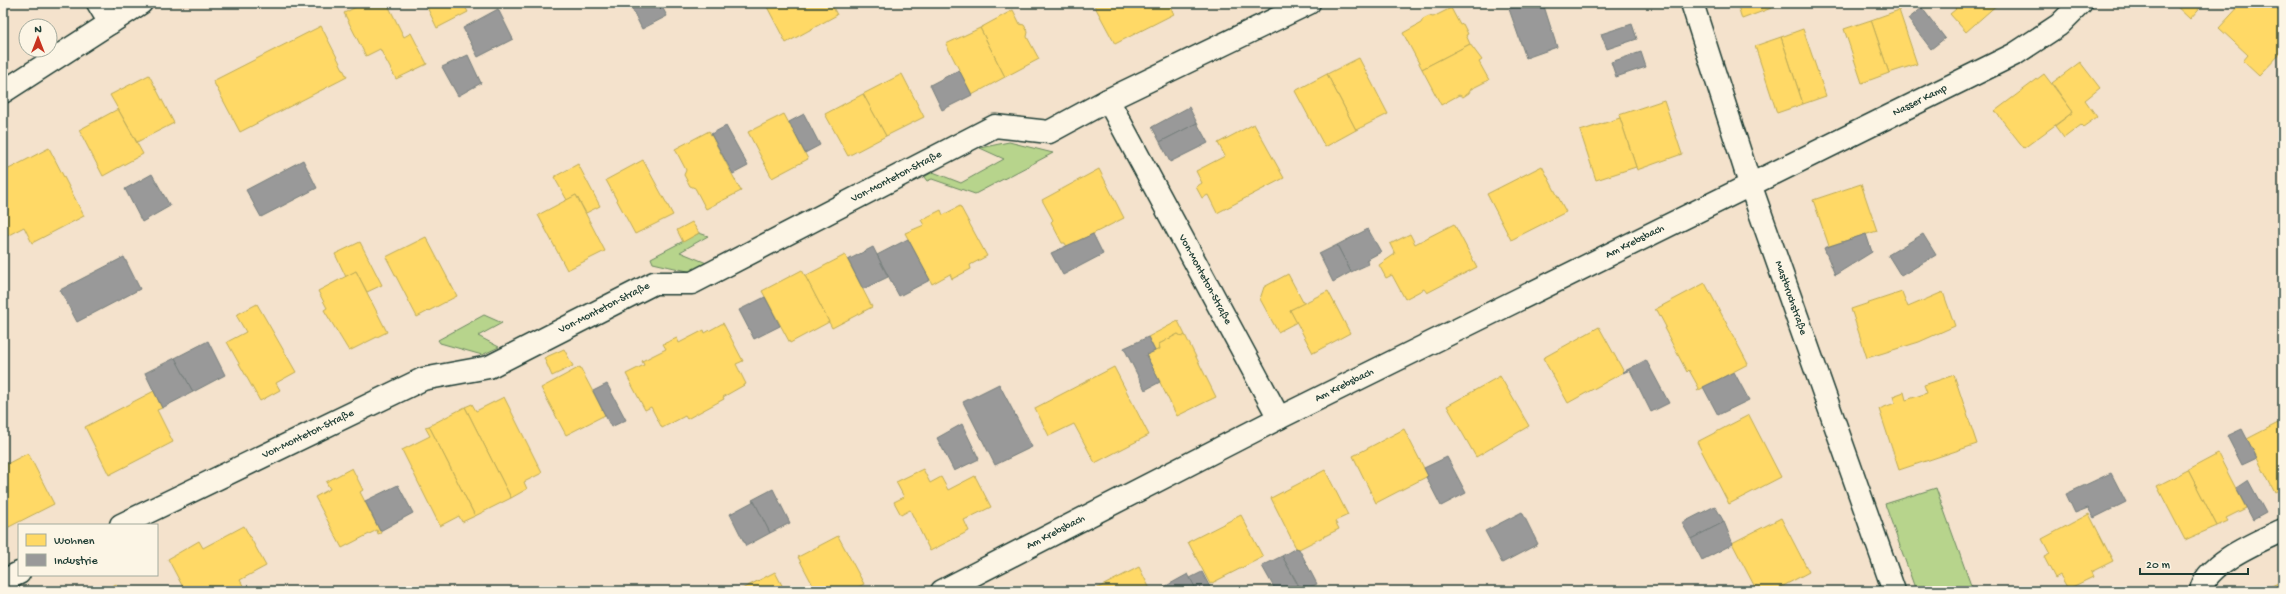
<svg xmlns="http://www.w3.org/2000/svg" width="2286" height="594" font-family="'Gochi Hand',sans-serif">
  <style>
    .green { fill: #b7d48c; stroke: #6b8860 }
    .homes { fill: #ffd966; stroke: #bcaa57 }
    .industry { fill: #999; stroke: #747d7b }
    .lines { fill: none; stroke-linecap: round; stroke-linejoin: round }
    .minor-casing { stroke: #1f3d34; stroke-width: 25 }
    .minor { stroke: #fcf5e5; stroke-width: 22 }
    .labels { text-anchor: middle; dominant-baseline: central; stroke-width: 4; stroke-linejoin: round; paint-order: stroke }
    .street-label { font-size: 11px; fill: #1f3d34; stroke: #fcf5e5 }
  </style>
  <rect width="100%" height="100%" fill="#f4e2cc"/>
  <filter id="ink" filterUnits="userSpaceOnUse"><feTurbulence type="fractalNoise" baseFrequency=".025" numOctaves="2"/><feDisplacementMap in="SourceGraphic" scale="8" xChannelSelector="R" yChannelSelector="G"/><feConvolveMatrix kernelMatrix="1 2 1 2 8 2 1 2 1" color-interpolation-filters="sRGB"/></filter>
  <g filter="url(#ink)">
    <g class="green">
      <polygon points="1009,142 1053,153 975,194 932,179 927,181 924,177 933,172 961,183 1004,159 980,148"/>
      <polygon points="699,233 708,236 680,252 709,264 692,272 653,263 651,258"/>
      <polygon points="484,315 502,323 478,336 499,347 482,355 440,343 438,340"/>
      <polygon points="1936,488 1973,591 1916,591 1885,504"/>
    </g>
    <g class="homes">
      <polygon points="364,3 387,3 404,37 411,33 427,64 396,79 380,49 366,56 344,13"/>
      <polygon points="425,3 463,3 468,12 437,28"/>
      <polygon points="765,3 831,3 837,15 786,43"/>
      <polygon points="1093,3 1168,3 1174,14 1115,44"/>
      <polygon points="1737,3 1785,3 1742,19"/>
      <polygon points="1950,3 1999,3 1966,32 1950,14 1956,9"/>
      <polygon points="2173,3 2204,3 2190,19"/>
      <polygon points="2242,3 2272,3 2283,14 2283,51 2259,76 2243,61 2248,55 2219,28"/>
      <polygon points="1451,8 1460,25 1463,24 1468,34 1466,35 1470,44 1422,69 1403,33 1421,23 1423,19 1429,16 1433,17"/>
      <polygon points="1013,10 1020,24 1024,25 1028,32 1027,37 1039,59 1005,77 980,28"/>
      <polygon points="1899,10 1917,64 1889,73 1871,20"/>
      <polygon points="1871,20 1889,73 1862,83 1844,29"/>
      <polygon points="321,26 347,77 240,132 213,81"/>
      <polygon points="980,28 1005,77 972,95 946,44"/>
      <polygon points="1803,29 1826,96 1803,104 1781,37"/>
      <polygon points="1781,37 1803,104 1777,113 1755,46"/>
      <polygon points="1470,44 1482,60 1479,62 1489,80 1471,89 1469,93 1463,97 1459,95 1441,105 1422,69"/>
      <polygon points="1359,58 1388,114 1356,130 1327,74"/>
      <polygon points="2080,62 2100,88 2085,100 2097,117 2083,127 2081,125 2064,138 2055,126 2073,112 2052,83"/>
      <polygon points="902,74 924,117 886,136 863,94"/>
      <polygon points="1327,74 1356,130 1325,147 1295,91"/>
      <polygon points="2044,74 2073,112 2024,148 1995,111"/>
      <polygon points="149,75 174,123 137,142 110,95"/>
      <polygon points="863,94 886,136 848,156 825,114"/>
      <polygon points="1664,100 1682,154 1637,170 1619,115"/>
      <polygon points="118,109 143,154 103,176 79,130"/>
      <polygon points="784,114 808,159 772,178 748,132"/>
      <polygon points="1620,118 1636,167 1596,180 1580,131"/>
      <polygon points="1254,124 1284,178 1217,213 1208,195 1202,198 1196,187 1202,183 1196,171 1225,156 1218,143"/>
      <polygon points="709,131 741,191 706,209 695,188 690,186 684,175 686,170 675,149"/>
      <polygon points="49,148 84,216 32,243 24,227 3,238 3,172"/>
      <polygon points="643,160 673,215 635,234 606,180"/>
      <polygon points="578,164 600,206 586,213 576,195 567,200 554,177"/>
      <polygon points="1542,166 1566,212 1511,240 1487,194"/>
      <polygon points="1099,169 1124,218 1067,247 1065,243 1062,243 1051,222 1053,220 1042,200"/>
      <polygon points="1861,184 1877,231 1829,246 1813,200"/>
      <polygon points="576,195 605,251 567,270 538,215"/>
      <polygon points="960,206 987,256 970,265 971,269 952,279 950,274 932,284 905,233 924,225 921,220 941,210 943,215"/>
      <polygon points="692,222 699,233 683,242 677,230"/>
      <polygon points="1454,224 1477,267 1427,293 1424,289 1405,299 1392,275 1386,278 1379,265 1395,254 1390,244 1410,234 1415,244"/>
      <polygon points="426,237 457,296 417,317 386,257"/>
      <polygon points="360,242 382,285 367,292 356,271 346,277 335,254"/>
      <polygon points="845,255 872,307 832,328 805,276"/>
      <polygon points="802,270 829,322 790,343 762,291"/>
      <polygon points="356,271 387,332 349,351 324,310 327,308 318,291"/>
      <polygon points="1288,274 1304,304 1290,310 1297,322 1278,332 1260,299 1264,287"/>
      <polygon points="1705,283 1748,364 1697,391 1699,388 1689,370 1687,372 1664,328 1666,327 1657,310 1654,310"/>
      <polygon points="1328,291 1350,333 1313,353 1290,310"/>
      <polygon points="1902,292 1908,307 1943,292 1955,326 1919,342 1867,358 1851,309"/>
      <polygon points="257,304 296,372 276,383 280,390 260,401 227,342 246,332 236,315"/>
      <polygon points="1178,321 1185,335 1182,337 1178,334 1159,344 1160,349 1155,351 1148,337"/>
      <polygon points="723,323 743,361 736,364 746,384 723,397 724,399 687,419 685,416 662,428 651,407 645,410 626,374 644,365 642,361 666,349 663,344 677,338 679,343 704,330 705,333"/>
      <polygon points="1599,327 1624,372 1568,403 1543,358"/>
      <polygon points="1178,334 1182,337 1185,335 1216,397 1177,416 1146,355 1160,349 1159,344"/>
      <polygon points="564,349 573,366 552,376 544,358"/>
      <polygon points="580,367 605,415 566,435 541,388"/>
      <polygon points="1114,367 1149,435 1095,463 1074,424 1049,436 1035,408"/>
      <polygon points="1954,375 1977,444 1899,470 1879,409 1895,403 1893,396 1904,392 1906,400 1927,393 1924,385"/>
      <polygon points="1500,376 1529,426 1476,457 1447,406"/>
      <polygon points="154,391 162,408 157,410 173,442 109,475 85,427"/>
      <polygon points="504,397 542,473 524,482 527,489 511,498 465,407 472,404 476,411"/>
      <polygon points="465,407 511,498 475,516 429,426"/>
      <polygon points="1749,415 1781,477 1729,504 1697,442"/>
      <polygon points="2278,423 2283,433 2283,489 2275,493 2247,439"/>
      <polygon points="429,426 475,516 462,522 459,516 440,526 402,450 430,436 425,427"/>
      <polygon points="1404,429 1428,476 1376,503 1353,456"/>
      <polygon points="28,453 54,504 3,530 3,466"/>
      <polygon points="2218,454 2246,508 2226,518 2228,521 2217,526 2188,470"/>
      <polygon points="352,468 363,490 360,492 381,533 378,534 377,530 342,548 315,497 330,489 326,482"/>
      <polygon points="923,469 930,483 941,477 948,490 975,476 991,507 964,520 969,531 930,551 910,510 901,515 894,502 904,497 896,482"/>
      <polygon points="1325,470 1348,515 1335,521 1339,529 1297,550 1271,498"/>
      <polygon points="2188,470 2217,526 2185,540 2157,486"/>
      <polygon points="2089,514 2113,561 2091,572 2093,577 2068,589 2060,575 2055,578 2044,557 2050,554 2042,539"/>
      <polygon points="1241,515 1263,557 1210,584 1188,542"/>
      <polygon points="1781,518 1809,572 1774,591 1757,591 1732,543"/>
      <polygon points="244,526 266,566 240,580 246,591 213,591 212,589 207,591 185,591 168,559 199,541 203,548"/>
      <polygon points="838,536 864,584 851,591 816,591 798,557"/>
      <polygon points="1139,567 1151,591 1092,591"/>
      <polygon points="775,572 785,591 738,591"/>
      <polygon points="2282,581 2283,591 2262,591"/>
      <polygon points="116,584 119,591 103,591"/>
    </g>
    <g class="industry">
      <polygon points="629,3 660,3 667,16 642,29"/>
      <polygon points="1526,3 1543,3 1557,47 1526,58 1509,9"/>
      <polygon points="1922,8 1945,38 1931,49 1908,19"/>
      <polygon points="498,9 513,39 478,57 463,28"/>
      <polygon points="1632,24 1637,39 1607,49 1601,34"/>
      <polygon points="1641,52 1646,67 1616,77 1611,62"/>
      <polygon points="468,55 481,83 458,96 442,67"/>
      <polygon points="959,70 972,95 942,110 930,85"/>
      <polygon points="1189,107 1197,123 1160,142 1152,127"/>
      <polygon points="804,114 820,145 805,153 789,122"/>
      <polygon points="1197,123 1208,143 1170,162 1160,142"/>
      <polygon points="726,126 748,166 733,174 711,134"/>
      <polygon points="303,160 317,188 261,217 246,190"/>
      <polygon points="152,174 170,206 142,222 125,189"/>
      <polygon points="1368,229 1381,252 1366,260 1369,264 1351,272 1337,245"/>
      <polygon points="1093,234 1103,254 1063,275 1051,253"/>
      <polygon points="1866,234 1872,252 1835,275 1824,248"/>
      <polygon points="1923,234 1936,255 1901,276 1888,255"/>
      <polygon points="908,239 930,280 899,296 877,255"/>
      <polygon points="1337,245 1351,272 1333,282 1319,254"/>
      <polygon points="873,247 888,277 863,289 848,260"/>
      <polygon points="124,257 140,289 77,322 60,290"/>
      <polygon points="765,297 780,326 754,339 739,310"/>
      <polygon points="1148,337 1155,351 1146,355 1160,382 1145,390 1124,348"/>
      <polygon points="208,341 225,375 193,392 175,358"/>
      <polygon points="175,358 193,392 162,408 145,373"/>
      <polygon points="1646,360 1669,403 1651,412 1630,370 1623,373 1623,372"/>
      <polygon points="1734,372 1749,400 1718,415 1703,387"/>
      <polygon points="607,384 626,420 611,427 593,391"/>
      <polygon points="999,384 1032,447 995,465 963,402"/>
      <polygon points="962,424 979,459 954,471 937,438"/>
      <polygon points="2242,429 2257,458 2242,465 2227,436"/>
      <polygon points="1447,457 1466,493 1441,506 1426,477 1428,476 1424,468"/>
      <polygon points="2111,473 2126,502 2094,518 2088,508 2075,513 2066,494"/>
      <polygon points="2248,480 2266,513 2253,520 2236,488"/>
      <polygon points="398,485 413,513 380,531 365,501"/>
      <polygon points="773,489 790,523 770,533 752,500"/>
      <polygon points="754,501 770,533 746,546 730,514"/>
      <polygon points="1715,506 1724,522 1691,539 1682,523"/>
      <polygon points="1522,512 1538,544 1502,563 1485,531"/>
      <polygon points="1724,522 1733,544 1702,560 1691,539"/>
      <polygon points="1296,548 1299,549 1317,584 1302,591 1282,556"/>
      <polygon points="1282,556 1301,591 1276,591 1262,566"/>
      <polygon points="1202,572 1212,591 1197,591 1190,578"/>
      <polygon points="1188,574 1197,591 1157,591"/>
    </g>
    <g class="lines">
      <g class="minor-casing">
        <g id="minor">
          <polyline points="98,3 110,23"/>
          <path id="s1" d="M1692,3L1750,184L1894,591"/>
          <polyline points="3,92 141,3"/>
          <path id="s2" d="M1108,100L1279,418"/>
          <path id="s3" d="M121,525L423,379L489,367L654,283H692L995,126L1049,132L1108,100L1309,3"/>
          <polyline points="3,581 19,573"/>
          <path id="s4" d="M942,591L1279,418L2015,54L2059,25L2081,3"/>
          <path d="M2201,591C2205,563 2260,541 2283,530"/>
        </g>
      </g>
      <use href="#minor" class="minor"/>
    </g>
  </g>
  <g class="labels">
    <g class="street-label">
      <text stroke="none"><textPath href="#s4" startOffset="1094">Nasser Kamp</textPath></text>
      <text stroke="none"><textPath href="#s3" startOffset="856">Von-Monteton-Straße</textPath></text>
      <text stroke="none"><textPath href="#s4" startOffset="776">Am Krebsbach</textPath></text>
      <text stroke="none"><textPath href="#s2" startOffset="204">Von-Monteton-Straße</textPath></text>
      <text stroke="none"><textPath href="#s1" startOffset="311">Mastbruchstraße</textPath></text>
      <text stroke="none"><textPath href="#s3" startOffset="532">Von-Monteton-Straße</textPath></text>
      <text stroke="none"><textPath href="#s4" startOffset="452">Am Krebsbach</textPath></text>
      <text stroke="none"><textPath href="#s3" startOffset="208">Von-Monteton-Straße</textPath></text>
      <text stroke="none"><textPath href="#s4" startOffset="128">Am Krebsbach</textPath></text>
    </g>
  </g>
  <rect width="2286" height="594" fill="none" stroke="#fcf5e5" stroke-width="16"/>
  <rect x="8" y="8" width="2270" height="578" fill="none" stroke="#1f3d34" stroke-width="1.5" filter="url(#ink)"/>
  <rect x="18" y="524" width="140" height="52" fill="#fcf5e5" stroke="#a4ab9e"/>
  <rect x="26" y="534" width="20" height="12" fill="#ffd966" stroke="#a4ab9e"/>
  <text x="54" y="544" font-size="12" fill="#1f3d34">Wohnen</text>
  <rect x="26" y="554" width="20" height="12" fill="#999999" stroke="#a4ab9e"/>
  <text x="54" y="564" font-size="12" fill="#1f3d34">Industrie</text>
  <g transform="translate(38 38)"><circle r="19" fill="#fcf5e5" stroke="#a4ab9e"/>
  <path d="M0-3L7 15L0 10L-7 15Z" fill="#c8321e"/>
  <text y="-6" font-size="11" font-weight="bold" text-anchor="middle" fill="#1f3d34">N</text>
  </g>
  <path d="M2140 568v6h108v-6" fill="none" stroke="#1f3d34" stroke-width="2"/>
  <text x="2146" y="568" font-size="12" fill="#1f3d34" stroke="#fcf5e5" stroke-width="3" paint-order="stroke">20 m</text>
</svg>
